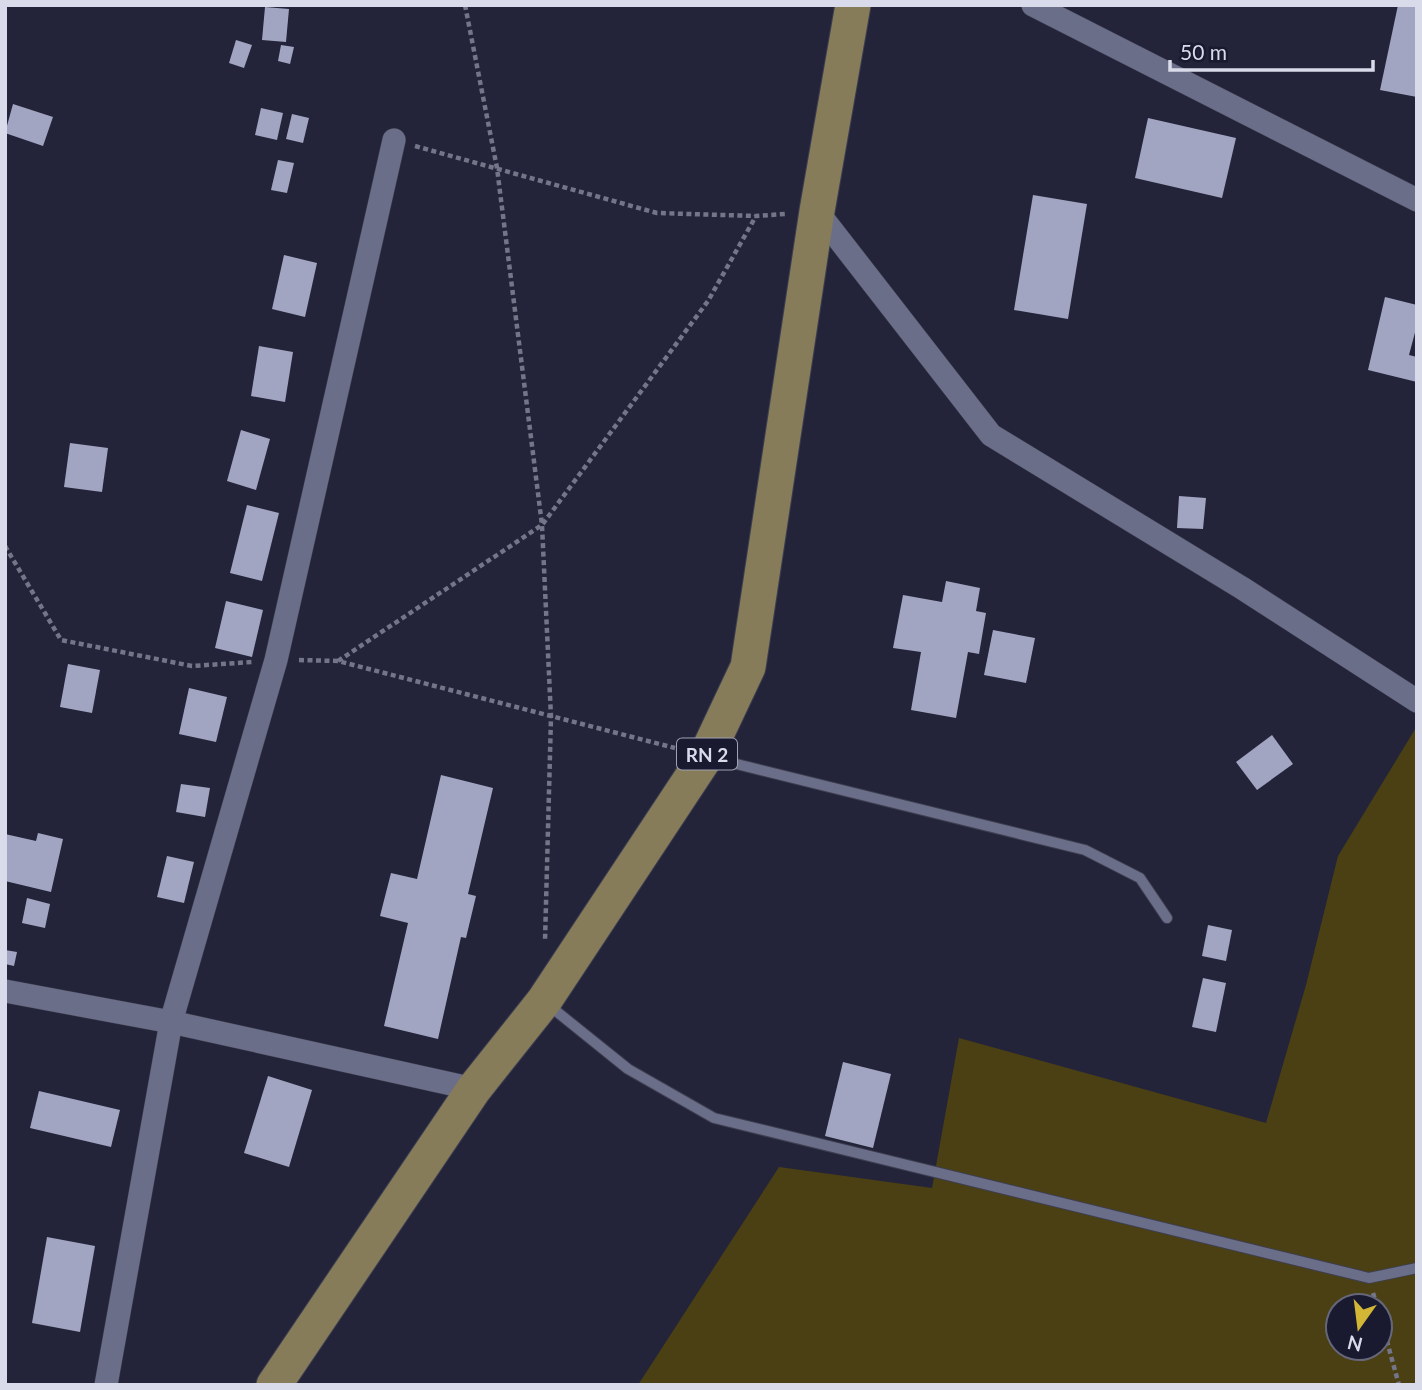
<svg xmlns="http://www.w3.org/2000/svg" width="1422" height="1390" font-family="Lato,sans-serif">
  <style>
    .green { fill: #4b4013; fill-rule: evenodd }
    .building { fill: #a2a5c1 }
    .lines { fill: none; stroke-linecap: round; stroke-linejoin: round }
    .lane-casing { stroke: #3d3e51; stroke-width: 12 }
    .street-casing { stroke: #3d3e51; stroke-width: 24 }
    .primary-casing { stroke: #3d3e51; stroke-width: 37 }
    .path { stroke: #747588; stroke-width: 4.5; stroke-dasharray: 5 3.5; stroke-linecap: butt }
    .lane { stroke: #6b6e88; stroke-width: 10 }
    .street { stroke: #6b6e88; stroke-width: 23 }
    .primary { stroke: #867c59; stroke-width: 35 }
    .labels { text-anchor: middle; dominant-baseline: central; stroke-width: 7; stroke-linejoin: round; paint-order: stroke }
    .shield { fill: #191a30; stroke: #a0a1b2; stroke-width: 2 }
    .shield-label { font-size: 19px; font-weight: bold; fill: #dadbea }
  </style>
  <rect width="100%" height="100%" fill="#23243a"/>
  <path class="green" d="M1417,726V1385H638L779,1167L932,1188L959,1038L1266,1123L1306,985L1338,856ZM1338,1306H1380V1348H1338Z"/>
  <g class="building">
    <polygon points="1398,5 1417,5 1417,97 1380,90"/>
    <polygon points="265,7 289,9 286,42 262,40"/>
    <polygon points="236,40 252,45 244,68 229,63"/>
    <polygon points="281,45 294,47 290,64 278,61"/>
    <polygon points="13,104 53,117 43,146 5,133"/>
    <polygon points="261,108 283,113 277,140 255,135"/>
    <polygon points="292,114 309,118 303,143 286,139"/>
    <polygon points="1148,118 1236,138 1222,198 1135,178"/>
    <polygon points="278,160 294,163 287,193 271,190"/>
    <polygon points="1033,195 1087,204 1068,319 1014,310"/>
    <polygon points="284,255 317,263 305,317 272,309"/>
    <polygon points="1385,297 1417,305 1417,325 1409,355 1417,357 1417,382 1368,370"/>
    <polygon points="259,346 293,352 285,402 251,396"/>
    <polygon points="241,430 270,439 256,490 227,481"/>
    <polygon points="70,443 108,448 102,492 64,487"/>
    <polygon points="1179,496 1206,498 1203,529 1177,528"/>
    <polygon points="247,505 279,513 262,581 230,573"/>
    <polygon points="946,581 980,588 976,611 986,613 979,654 968,652 956,718 911,710 921,652 893,648 903,595 942,602"/>
    <polygon points="226,601 263,610 252,657 215,648"/>
    <polygon points="993,630 1035,638 1026,683 984,675"/>
    <polygon points="68,664 100,670 92,713 60,707"/>
    <polygon points="189,688 227,697 216,742 179,734"/>
    <polygon points="1272,735 1293,764 1257,790 1236,762"/>
    <polygon points="441,775 493,788 468,894 476,896 466,938 461,937 438,1039 384,1026 408,923 380,916 391,873 417,879"/>
    <polygon points="181,784 210,788 205,817 176,812"/>
    <polygon points="38,833 63,839 51,892 5,881 5,834 36,841"/>
    <polygon points="167,856 194,862 184,903 157,897"/>
    <polygon points="27,898 50,904 45,928 22,923"/>
    <polygon points="1208,925 1232,930 1226,961 1202,956"/>
    <polygon points="5,950 17,952 14,966 5,964"/>
    <polygon points="1203,978 1226,983 1216,1032 1192,1027"/>
    <polygon points="843,1062 891,1074 873,1148 825,1136"/>
    <polygon points="268,1076 312,1090 289,1167 244,1153"/>
    <polygon points="39,1091 120,1110 111,1147 30,1128"/>
    <polygon points="47,1237 95,1246 80,1332 32,1323"/>
  </g>
  <g class="lines">
    <g class="lane-casing">
      <g id="lane">
        <polyline points="712,758 1085,850 1140,878 1167,918"/>
        <polyline points="546,1003 628,1069 714,1118 1369,1278 1417,1268"/>
      </g>
    </g>
    <g class="street-casing">
      <g id="street">
        <polyline points="1033,5 1417,200"/>
        <polyline points="817,211 991,435 1242,588 1417,701"/>
        <polyline points="5,991 171,1022 474,1089"/>
        <polyline points="106,1385 171,1022 276,660 394,140"/>
      </g>
    </g>
    <g class="primary-casing">
      <polyline id="primary" points="274,1385 474,1089 544,1001 706,756 748,667 817,211 853,5"/>
    </g>
    <g class="path">
      <polyline points="465,5 497,168 542,525 551,717 545,941"/>
      <polyline points="415,146 657,213 756,216 785,214"/>
      <polyline points="5,546 61,640 192,666 252,662"/>
      <polyline points="299,660 338,661 675,748"/>
      <polyline points="338,661 542,525 708,301 756,216"/>
      <polyline points="1373,1293 1377,1306"/>
      <polyline points="1380,1316 1399,1385"/>
    </g>
    <use href="#lane" class="lane"/>
    <use href="#street" class="street"/>
    <use href="#primary" class="primary"/>
  </g>
  <g class="labels">
    <rect class="shield" x="677" y="738.5" width="60" height="31" rx="5"/>
    <g class="shield-label">
      <text x="707" y="754">RN 2</text>
    </g>
  </g>
  <rect width="1422" height="1390" fill="none" stroke="#dadbea" stroke-width="14"/>
  <g transform="translate(1359 1327) rotate(194)"><circle r="33" fill="#191a30" stroke="#66677a" stroke-width="2"/>
  <path d="M0-5L12 26L0 18L-12 26Z" fill="#d2b736"/>
  <text y="-10" font-size="19" font-weight="bold" text-anchor="middle" fill="#dadbea">N</text>
  </g>
  <path d="M1170 60v10h203v-10" fill="none" stroke="#dadbea" stroke-width="3.5"/>
  <text x="1180" y="60" font-size="21" fill="#dadbea" stroke="#191a30" stroke-width="5" paint-order="stroke">50 m</text>
</svg>
